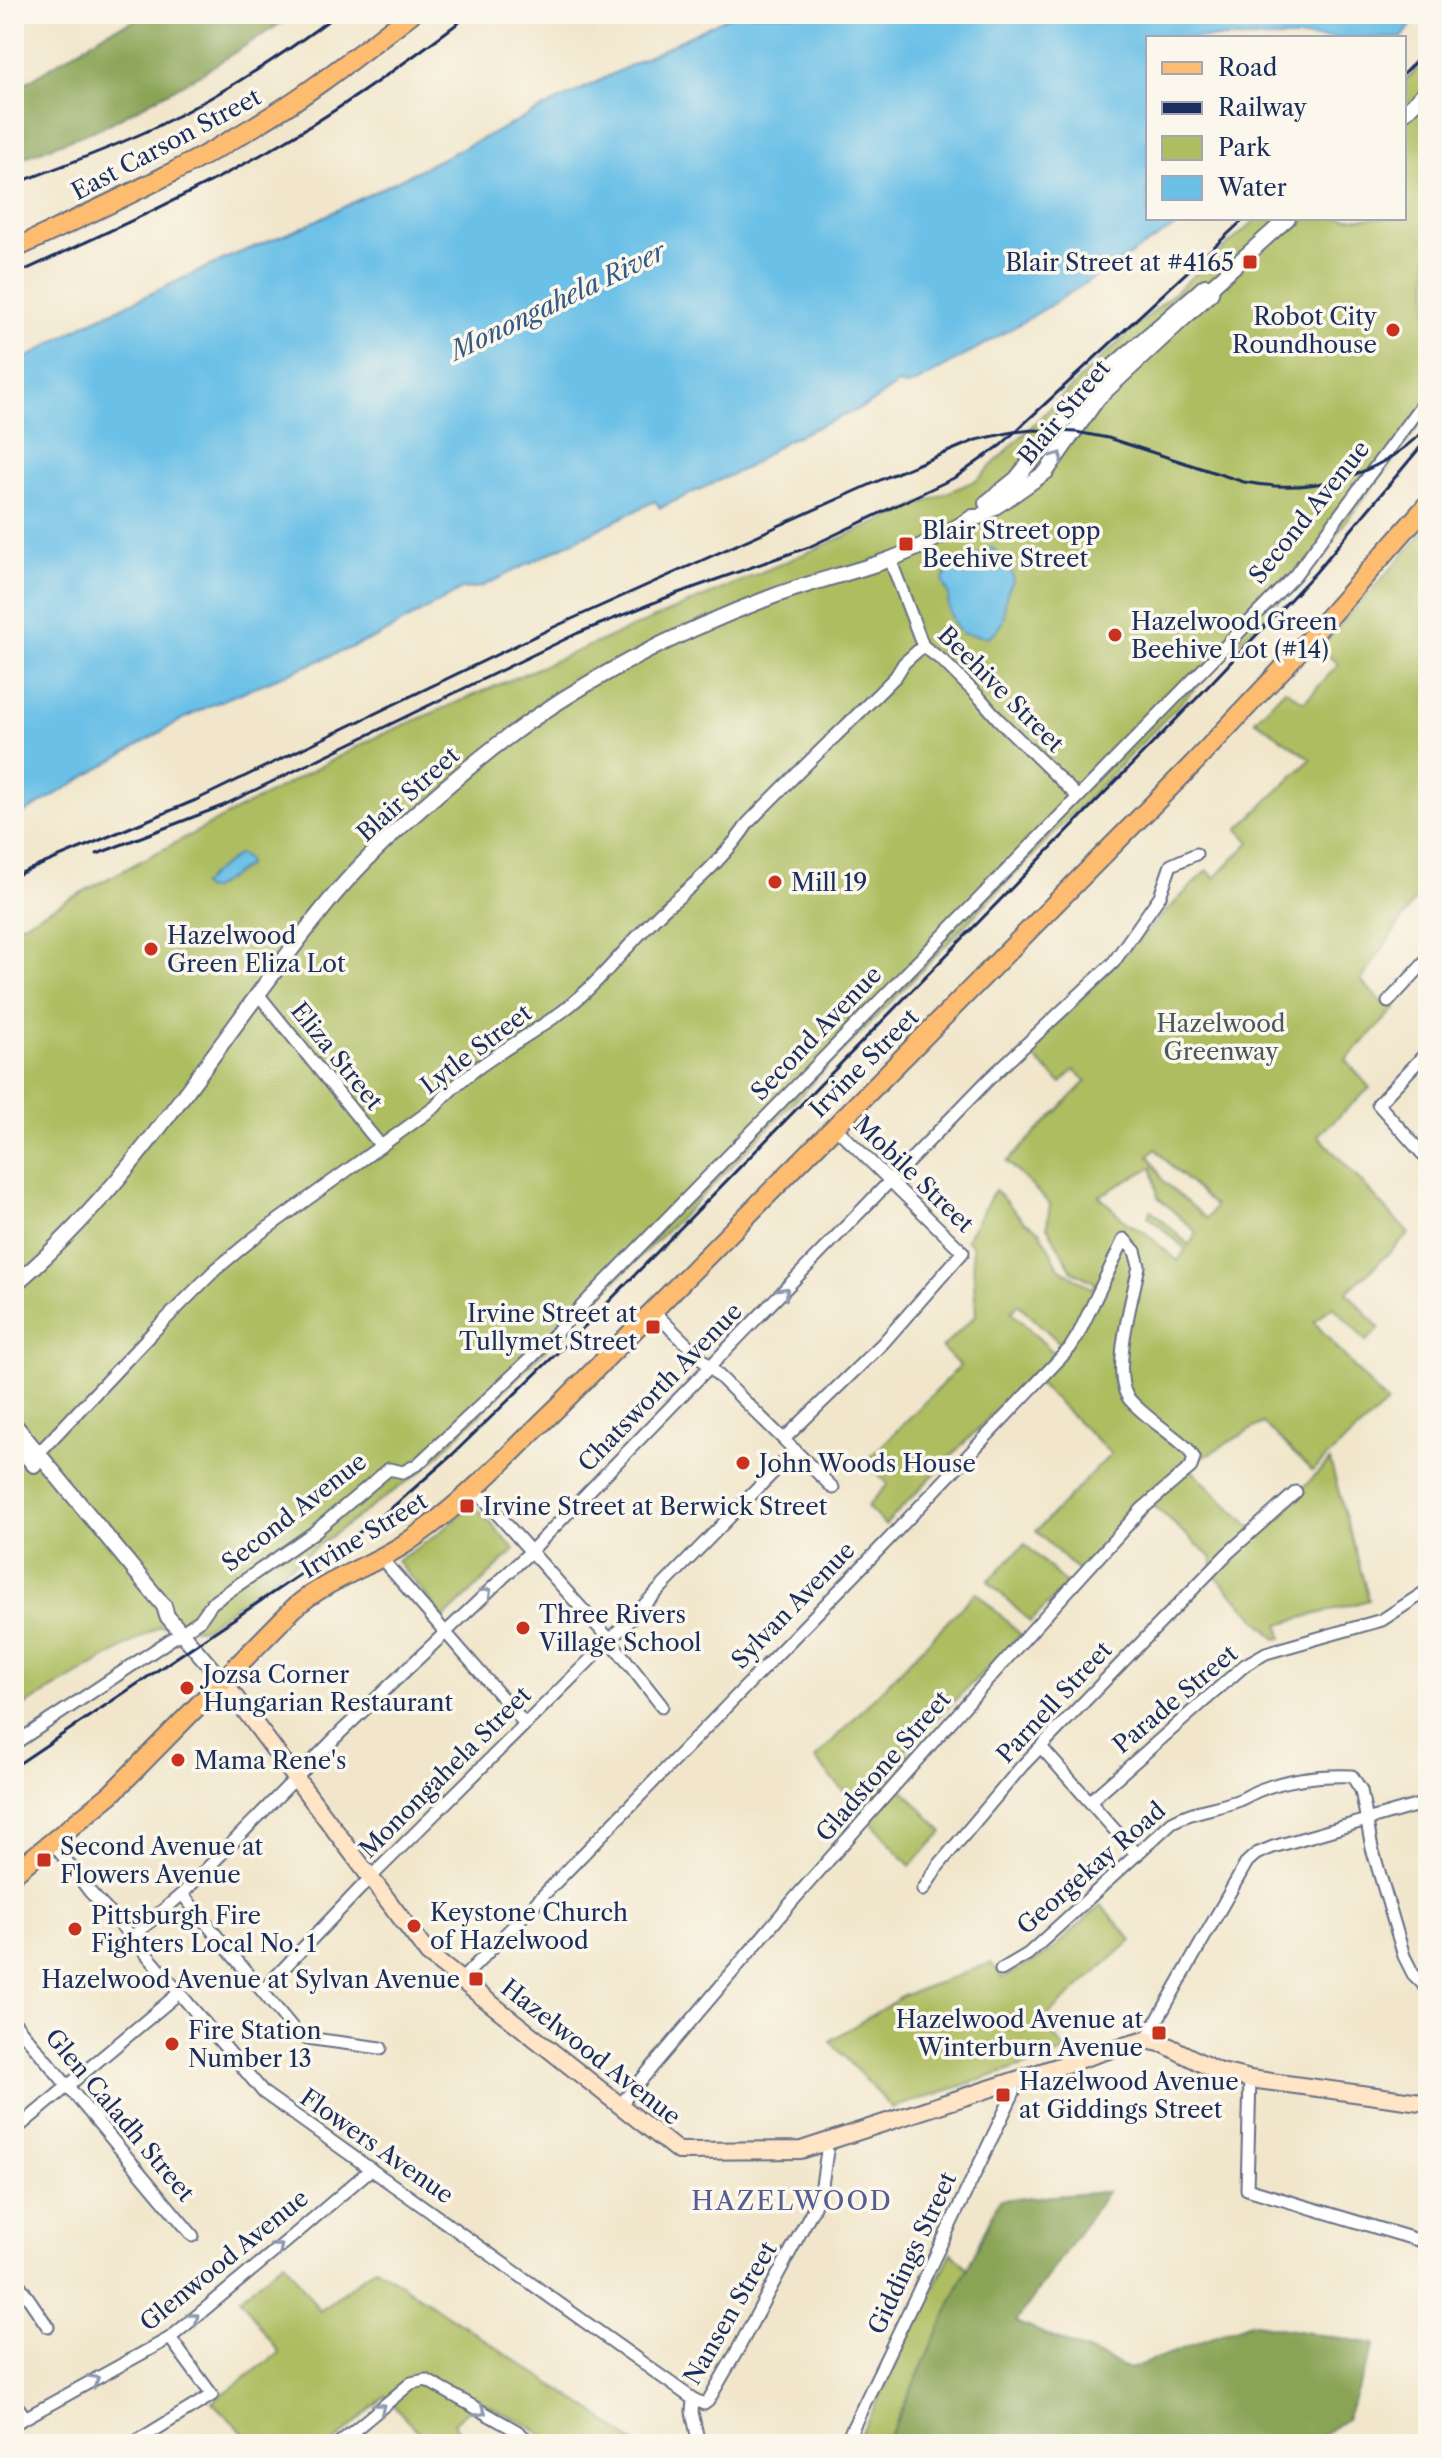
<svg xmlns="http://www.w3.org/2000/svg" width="1442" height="2458" font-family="'Libre Caslon Text',serif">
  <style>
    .green { fill: #adbd60; stroke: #64765f; stroke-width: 2; fill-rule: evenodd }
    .forest { fill: #8aa456; stroke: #526a5a; stroke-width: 2 }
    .water { fill: #6bc0e7; stroke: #4378a2; stroke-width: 2 }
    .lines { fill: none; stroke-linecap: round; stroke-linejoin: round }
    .minor-casing { stroke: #666f84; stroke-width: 15 }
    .tertiary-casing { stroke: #666f84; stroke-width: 18 }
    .secondary-casing { stroke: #666f84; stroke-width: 20 }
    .primary-casing { stroke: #666f84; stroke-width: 22 }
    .minor { stroke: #fff; stroke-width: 11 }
    .tertiary { stroke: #fff; stroke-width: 14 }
    .secondary { stroke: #ffe4c6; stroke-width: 16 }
    .primary { stroke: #febc70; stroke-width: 18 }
    .rail { stroke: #1b2f5e; stroke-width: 3 }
    .oneway { stroke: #8d97ae }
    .poi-dot { fill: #c8321e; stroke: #fbf7ec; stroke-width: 3 }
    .labels { text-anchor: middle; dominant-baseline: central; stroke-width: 7; stroke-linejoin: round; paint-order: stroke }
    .street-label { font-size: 24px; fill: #1b2f5e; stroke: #fbf7ec }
    .poi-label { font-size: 24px; fill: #1b2f5e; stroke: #fbf7ec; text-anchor: start }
    .park-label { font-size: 24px; fill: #475a5f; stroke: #fbf7ec }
    .water-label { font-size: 26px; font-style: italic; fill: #335a87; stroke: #fbf7ec }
    .neighbourhood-label { font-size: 26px; letter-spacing: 2px; fill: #565e91; stroke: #fbf7ec }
  </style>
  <rect width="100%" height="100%" fill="#fbf7ec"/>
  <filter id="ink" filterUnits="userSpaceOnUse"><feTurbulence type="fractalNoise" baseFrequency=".0125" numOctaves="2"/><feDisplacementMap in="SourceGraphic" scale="16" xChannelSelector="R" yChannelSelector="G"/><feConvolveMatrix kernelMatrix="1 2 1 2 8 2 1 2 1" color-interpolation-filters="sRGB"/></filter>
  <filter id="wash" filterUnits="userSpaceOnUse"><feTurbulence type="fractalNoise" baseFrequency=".006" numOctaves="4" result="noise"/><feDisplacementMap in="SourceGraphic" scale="32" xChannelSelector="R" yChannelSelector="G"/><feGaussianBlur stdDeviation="1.8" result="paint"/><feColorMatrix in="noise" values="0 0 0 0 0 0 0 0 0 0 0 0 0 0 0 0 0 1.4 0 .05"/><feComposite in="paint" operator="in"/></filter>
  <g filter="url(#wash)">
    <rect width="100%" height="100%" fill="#f1e6cb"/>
    <g class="green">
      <polygon points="1428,59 1428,413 1386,470 1299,581 710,1188 423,1470 202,1629 160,1626 14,1712 14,928 374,738 977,480 1100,359 1258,218 1404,218 1404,82"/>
      <path d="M1428,527V880L1361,981L1379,999L1396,1008L1346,1060L1370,1088L1318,1135L1409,1234L1347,1292L1380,1329L1366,1341L1333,1306L1314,1322L1387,1404L1312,1471L1263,1423L1187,1466L1257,1533L1330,1461L1369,1600L1279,1624L1282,1638L1276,1639L1216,1577L1211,1557L1146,1499L1079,1572L1036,1531L1111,1454L1030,1375L885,1525L867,1507L888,1484L865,1463L960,1366L942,1348L976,1315L972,1245L966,1240L995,1190L1023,1220L1040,1231L1059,1268L1092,1288L1096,1283L1072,1271L1047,1226L1050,1204L1007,1162L1087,1081L1074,1070L1061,1083L1028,1052L1207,870L1215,878L1250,842L1238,829L1311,759L1255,720L1285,689L1304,702L1339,664L1319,649ZM1156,1149L1172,1167L1215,1206L1207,1219L1164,1182L1149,1155ZM1152,1167L1158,1197L1197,1233L1189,1245L1151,1210L1148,1216L1186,1249L1178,1261L1142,1230L1127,1223L1099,1196ZM1018,1304L1062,1345L1054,1353L1011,1312Z"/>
      <polygon points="473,1504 515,1550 444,1618 397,1561 435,1536"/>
      <polygon points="1025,1544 1067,1585 1030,1622 988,1581"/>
      <polygon points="976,1592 1021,1635 904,1750 911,1757 891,1777 943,1832 910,1866 815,1759"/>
      <polygon points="1101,1905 1132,1940 1042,2021 1067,2052 892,2108 830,2041 903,1996 991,1963 1003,1978 1047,1954"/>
      <polygon points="952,2252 1131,2444 856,2444"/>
      <polygon points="284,2261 320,2311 375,2267 600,2416 635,2444 554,2444 532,2427 479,2401 453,2423 470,2444 425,2444 427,2441 385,2396 332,2444 255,2444 212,2402 279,2353 240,2298"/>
    </g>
    <g class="forest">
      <polygon points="153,14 295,14 201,74 105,126 14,161 14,90 110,30"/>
      <polygon points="1107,2192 1016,2322 1130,2369 1250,2323 1375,2344 1346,2419 1309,2444 886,2444 999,2200"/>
    </g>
    <g class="water">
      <polygon points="734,14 1419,14 1402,38 1148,38 1148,218 1189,218 1030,318 920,381 907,386 898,384 868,405 785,441 748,467 660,508 655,501 481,587 462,589 377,637 211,705 183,719 14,819 14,365 86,324 227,258 303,227"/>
      <path d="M992,548C996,552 1011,569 1012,573C1015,581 1011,585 1008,591C1000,612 1011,621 988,637L961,633C953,624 946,608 949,596L943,582L946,573L966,564L984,551Z"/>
      <polygon points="239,854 247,860 248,865 212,889 205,890 201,885 214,872"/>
    </g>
  </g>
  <g filter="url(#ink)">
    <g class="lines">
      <g class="minor-casing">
        <g id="minor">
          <polyline points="890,559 923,646 943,661 981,699 999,720 1078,797"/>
          <polyline points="258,994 381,1146"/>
          <polyline points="1388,1002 1428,959"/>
          <polyline points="1428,1051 1378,1104 1428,1160"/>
          <polyline points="654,1312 833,1488"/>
          <polyline points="784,1439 883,1343 963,1252 835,1127"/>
          <path d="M34,1458L153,1332L215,1270L255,1237L435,1107C469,1066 521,1042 563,1011C601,982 628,944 662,911C668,905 675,901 681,895C702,878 734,846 748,823C796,773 847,726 896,676L904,663L923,646"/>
          <polyline points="474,1488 610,1640 662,1706"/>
          <polyline points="381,1558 525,1724"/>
          <polyline points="14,1744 200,1620 212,1603 313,1533 389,1469 403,1472 418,1464 532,1357 1295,575 1428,396"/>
          <polyline points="1041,1747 1137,1855"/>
          <polyline points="1090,1801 1245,1665 1266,1653 1382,1620 1428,1590"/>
          <polyline points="53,1843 90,1892 132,1937 264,2093 693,2399 692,2412 699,2444"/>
          <polyline points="923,1890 938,1866 1022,1766 1228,1553 1296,1492"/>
          <polyline points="182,1894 296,2032 306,2038 381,2048"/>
          <polyline points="132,1937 182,1894 342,1731 529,1553 989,1079 1113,963 1160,896 1171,865 1196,854"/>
          <path d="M1001,1970L1028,1954L1172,1822C1193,1810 1215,1809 1237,1801C1245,1798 1252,1793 1260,1790C1288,1779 1321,1775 1352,1776L1361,1790L1372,1848L1404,1956L1413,1974L1428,1989"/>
          <path d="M462,1979L888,1540L1070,1348L1078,1335L1124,1239L1135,1251L1139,1266C1133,1296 1109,1377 1130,1400C1147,1419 1170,1432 1188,1449L1194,1458L1191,1467L1142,1509L1017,1647L796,1897L620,2105"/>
          <polyline points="263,1990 371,1877 610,1640 795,1450"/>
          <polyline points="14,2022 193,2236"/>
          <polyline points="1146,2040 1247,1862 1256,1854 1273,1847 1422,1804"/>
          <polyline points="1250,2079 1247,2189 1428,2243"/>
          <polyline points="14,2131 179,1993"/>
          <polyline points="14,2277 48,2327"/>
          <polyline points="693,2399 704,2404 708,2401 737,2351 812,2211 822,2185 827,2151 824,2144"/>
          <polyline points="14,2402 25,2417"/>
          <polyline points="14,2424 170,2338 293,2236 371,2169"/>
          <polyline points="132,2444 212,2395 170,2338"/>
          <polyline points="338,2444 411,2383 426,2380 517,2431 533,2444"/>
          <polyline points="845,2444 1014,2092 1015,2081"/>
        </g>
      </g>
      <g class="tertiary-casing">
        <g id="tertiary">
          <polyline points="1404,113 1428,89"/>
          <polyline points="986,503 1016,479 1096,381 1205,286 1212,286 1288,218"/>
          <path d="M14,1285C140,1178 223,1032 326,905C365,856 424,805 472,765C560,692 666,636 774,596C811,582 851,573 888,560C918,549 946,534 973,517H979L1006,500L1046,472L1098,398L1211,293L1212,286"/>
          <polyline points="14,1424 164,1606 167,1616 222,1680"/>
          <polyline points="14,1442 34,1465"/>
        </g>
      </g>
      <g class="secondary-casing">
        <polyline id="secondary" points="222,1680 428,1954 678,2151 801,2150 1112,2049 1146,2040 1164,2044 1217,2071 1250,2079 1428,2103"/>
      </g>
      <g class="primary-casing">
        <g id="primary">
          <path d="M14,249C96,210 181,172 258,124C312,92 361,52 411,14"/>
          <path d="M14,1873L111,1794L294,1608C327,1579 370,1567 406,1543C463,1505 510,1453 559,1406L1193,764L1290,661L1428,504"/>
        </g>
      </g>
      <use href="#minor" class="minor"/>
      <use href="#tertiary" class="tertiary"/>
      <use href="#secondary" class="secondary"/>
      <use href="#primary" class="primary"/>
      <g class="rail">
        <polyline points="1404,73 1428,49"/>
        <path d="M14,184C62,166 110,149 156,127C220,95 281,57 337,14"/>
        <path d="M14,275C101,235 189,196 273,148C342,109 407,62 470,14"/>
        <polyline points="97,854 222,806 578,633 678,593 809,547 956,477 1001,445 1245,218"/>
        <path d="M14,876L196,800L554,627L887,477L976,440L1013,432L1034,430L1076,432L1108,438L1244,482C1309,495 1378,478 1425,429"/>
        <polyline points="14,1767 339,1548 395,1505 452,1455 585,1326 1197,698 1316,572 1428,438"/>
      </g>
    </g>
    <defs><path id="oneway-chevron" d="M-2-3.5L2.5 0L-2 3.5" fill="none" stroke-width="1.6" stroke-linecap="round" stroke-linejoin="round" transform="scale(2)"/></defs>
    <g class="oneway">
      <use href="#oneway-chevron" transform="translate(1058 457) rotate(-53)"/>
      <use href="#oneway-chevron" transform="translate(784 1292) rotate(-46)"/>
      <use href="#oneway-chevron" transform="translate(487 1593) rotate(-44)"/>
      <use href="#oneway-chevron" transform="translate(278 2248) rotate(-40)"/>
      <use href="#oneway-chevron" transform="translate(194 2318) rotate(-39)"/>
      <use href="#oneway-chevron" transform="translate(94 2380) rotate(-29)"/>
      <use href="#oneway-chevron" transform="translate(380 2408) rotate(-39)"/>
      <use href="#oneway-chevron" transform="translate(481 2411) rotate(29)"/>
    </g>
  </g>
  <g class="poi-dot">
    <rect x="1242" y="254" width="16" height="16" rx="4"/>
    <circle cx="1393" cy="330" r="8"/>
    <rect x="898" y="536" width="16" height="16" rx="4"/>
    <circle cx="1115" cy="635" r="8"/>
    <circle cx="775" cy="882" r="8"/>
    <circle cx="151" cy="949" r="8"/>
    <rect x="645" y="1319" width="16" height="16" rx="4"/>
    <circle cx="743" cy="1463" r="8"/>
    <rect x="459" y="1498" width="16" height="16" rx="4"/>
    <circle cx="523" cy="1628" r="8"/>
    <circle cx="187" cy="1688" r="8"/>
    <circle cx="178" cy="1760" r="8"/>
    <rect x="36" y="1852" width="16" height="16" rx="4"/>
    <circle cx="414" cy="1926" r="8"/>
    <circle cx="75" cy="1929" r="8"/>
    <rect x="468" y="1971" width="16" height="16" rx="4"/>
    <rect x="1151" y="2025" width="16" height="16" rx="4"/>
    <circle cx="172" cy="2044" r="8"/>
    <rect x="995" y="2087" width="16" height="16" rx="4"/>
  </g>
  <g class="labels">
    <g class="street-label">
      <text transform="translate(166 144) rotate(-28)">East Carson Street</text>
      <text transform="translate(1064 412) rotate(-50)">Blair Street</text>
      <text transform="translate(1309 512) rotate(-51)">Second Avenue</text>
      <text transform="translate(1001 689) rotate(45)">Beehive Street</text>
      <text transform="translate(408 794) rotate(-42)">Blair Street</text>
      <text transform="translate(816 1033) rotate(-46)">Second Avenue</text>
      <text transform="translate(476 1049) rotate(-37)">Lytle Street</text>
      <text transform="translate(337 1056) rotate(51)">Eliza Street</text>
      <text transform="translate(864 1063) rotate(-45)">Irvine Street</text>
      <text transform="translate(914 1174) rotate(44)">Mobile Street</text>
      <text transform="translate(660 1387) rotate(-46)">Chatsworth Avenue</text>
      <text transform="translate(294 1512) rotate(-38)">Second Avenue</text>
      <text transform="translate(364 1535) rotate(-31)">Irvine Street</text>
      <text transform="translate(793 1605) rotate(-46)">Sylvan Avenue</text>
      <text transform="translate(1175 1699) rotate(-40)">Parade Street</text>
      <text transform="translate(1054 1702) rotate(-47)">Parnell Street</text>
      <text transform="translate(883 1766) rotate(-49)">Gladstone Street</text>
      <text transform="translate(445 1772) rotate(-45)">Monongahela Street</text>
      <text transform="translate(1091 1868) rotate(-41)">Georgekay Road</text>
      <text transform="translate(591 2052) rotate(38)">Hazelwood Avenue</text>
      <text transform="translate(120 2115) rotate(50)">Glen Caladh Street</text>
      <text transform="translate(377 2146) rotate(35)">Flowers Avenue</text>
      <text transform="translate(912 2253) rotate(-65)">Giddings Street</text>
      <text transform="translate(224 2260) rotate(-39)">Glenwood Avenue</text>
      <text transform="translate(730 2313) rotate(-60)">Nansen Street</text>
    </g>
    <g class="poi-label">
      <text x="1234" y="262" text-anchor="end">Blair Street at #4165</text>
      <text x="1377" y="316" text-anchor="end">Robot City<tspan x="1377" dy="28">Roundhouse</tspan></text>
      <text x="922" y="530">Blair Street opp<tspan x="922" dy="28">Beehive Street</tspan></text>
      <text x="1131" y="621">Hazelwood Green<tspan x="1131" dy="28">Beehive Lot (#14)</tspan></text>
      <text x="791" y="882">Mill 19</text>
      <text x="167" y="935">Hazelwood<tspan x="167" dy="28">Green Eliza Lot</tspan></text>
      <text x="637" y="1313" text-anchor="end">Irvine Street at<tspan x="637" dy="28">Tullymet Street</tspan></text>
      <text x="759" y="1463">John Woods House</text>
      <text x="483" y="1506">Irvine Street at Berwick Street</text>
      <text x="539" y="1614">Three Rivers<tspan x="539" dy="28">Village School</tspan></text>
      <text x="203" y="1674">Jozsa Corner<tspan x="203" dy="28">Hungarian Restaurant</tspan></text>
      <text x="194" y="1760">Mama Rene's</text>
      <text x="60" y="1846">Second Avenue at<tspan x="60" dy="28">Flowers Avenue</tspan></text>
      <text x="430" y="1912">Keystone Church<tspan x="430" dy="28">of Hazelwood</tspan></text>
      <text x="91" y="1915">Pittsburgh Fire<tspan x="91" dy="28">Fighters Local No. 1</tspan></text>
      <text x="460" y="1979" text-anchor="end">Hazelwood Avenue at Sylvan Avenue</text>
      <text x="1143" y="2019" text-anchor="end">Hazelwood Avenue at<tspan x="1143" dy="28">Winterburn Avenue</tspan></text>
      <text x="188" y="2030">Fire Station<tspan x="188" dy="28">Number 13</tspan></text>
      <text x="1019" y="2081">Hazelwood Avenue<tspan x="1019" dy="28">at Giddings Street</tspan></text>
    </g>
    <g class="park-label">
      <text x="1221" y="1023">Hazelwood<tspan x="1221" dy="28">Greenway</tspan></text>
    </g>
    <g class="water-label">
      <text transform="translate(558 301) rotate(-26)">Monongahela River</text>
    </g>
    <g class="neighbourhood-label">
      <text x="792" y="2201">HAZELWOOD</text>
    </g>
  </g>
  <rect width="1442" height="2458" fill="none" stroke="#fbf7ec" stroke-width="48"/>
  <rect x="1146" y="36" width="260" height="184" fill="#fbf7ec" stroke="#a1a7b3" stroke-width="2"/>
  <rect x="1162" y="62" width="40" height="12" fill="#febc70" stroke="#a1a7b3" stroke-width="2"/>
  <text x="1218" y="76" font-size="24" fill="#1b2f5e">Road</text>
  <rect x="1162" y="102" width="40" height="12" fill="#1b2f5e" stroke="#a1a7b3" stroke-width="2"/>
  <text x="1218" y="116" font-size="24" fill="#1b2f5e">Railway</text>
  <rect x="1162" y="136" width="40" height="24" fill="#adbd60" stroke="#a1a7b3" stroke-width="2"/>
  <text x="1218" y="156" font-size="24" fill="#1b2f5e">Park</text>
  <rect x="1162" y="176" width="40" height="24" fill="#6bc0e7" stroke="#a1a7b3" stroke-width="2"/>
  <text x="1218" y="196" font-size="24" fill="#1b2f5e">Water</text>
</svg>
